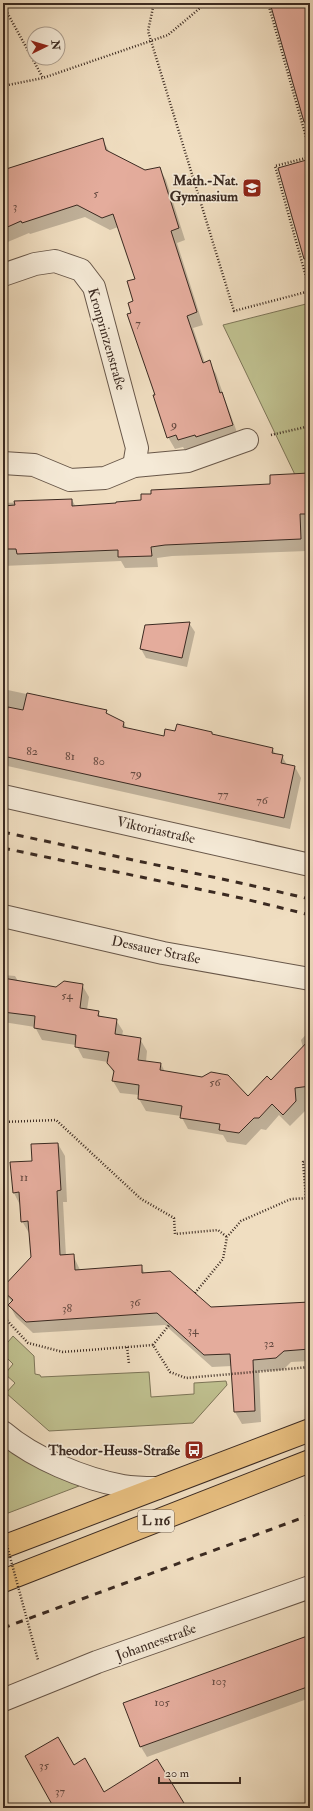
<svg xmlns="http://www.w3.org/2000/svg" width="313" height="1811" font-family="'IM FELL Double Pica',serif">
  <style>
    .green { fill: #bfc08f; stroke: #7d7558 }
    .shadow { fill: #0003 }
    .building { fill: #e4ac9c; stroke: #3b2a21 }
    .lines { fill: none; stroke-linecap: round; stroke-linejoin: round }
    .minor-casing { stroke: #685749; stroke-width: 24 }
    .primary-casing { stroke: #3b2a21; stroke-width: 24 }
    .path { stroke: #3b2a21; stroke-width: 2.5; stroke-dasharray: 1 2; stroke-linecap: butt }
    .minor { stroke: #f5ead7; stroke-width: 22 }
    .primary { stroke: #e8bf80; stroke-width: 22 }
    .rail { stroke: #3b2a21; stroke-width: 3; stroke-dasharray: 7 7; stroke-linecap: butt }
    .path-bridge { stroke: #3b2a21; stroke-width: 2.5; stroke-dasharray: 1 2; stroke-linecap: butt }
    .labels { text-anchor: middle; dominant-baseline: central; stroke-width: 3.5; stroke-linejoin: round; paint-order: stroke }
    .number-label { font-size: 12px; fill: #654a40 }
    .shield { fill: #f5ead7; stroke: #736458; stroke-width: 1 }
    .shield-label { font-size: 13px; font-weight: bold; fill: #3b2a21 }
    .poi-label { font-size: 14px; font-weight: bold; fill: #3b2a21; stroke: #f5ead7; text-anchor: end }
    .street-label { font-size: 14px; fill: #3b2a21; stroke: #f5ead7 }
  </style>
  <rect width="100%" height="100%" fill="#f0dec1"/>
  <filter id="stains"><feTurbulence type="fractalNoise" baseFrequency=".005" numOctaves="4"/><feColorMatrix values="0 0 0 0 .2 0 0 0 0 .09 0 0 0 0 .02 0 0 0 .5 -.17"/></filter>
  <radialGradient id="worn" r=".72"><stop offset=".6" stop-color="#630" stop-opacity="0"/><stop offset="1" stop-color="#630" stop-opacity=".3"/></radialGradient>
  <g class="green">
    <polygon points="310,303 310,532 298,481 223,325"/>
    <polygon points="13,1336 34,1356 35,1374 40,1375 41,1377 149,1372 151,1397 194,1394 194,1383 226,1381 227,1385 193,1423 49,1431 6,1393 15,1383 5,1374 13,1364 3,1354 3,1348"/>
    <polygon points="3,1444 7,1446 79,1486 3,1515"/>
  </g>
  <g class="shadow">
    <polygon points="271,3 310,3 310,142"/>
    <polygon points="102,139 110,153 145,171 159,168 166,180 185,240 177,243 203,325 193,328 205,363 209,362 216,374 239,438 186,452 183,447 175,449 168,437 132,313 135,302 136,280 118,227 110,230 85,217 30,234 29,233 3,244 3,171"/>
    <polygon points="310,160 310,270 306,263 279,169"/>
    <polygon points="308,474 310,478 310,525 306,525 307,551 172,556 157,558 158,567 125,568 121,561 3,566 3,503 72,500 76,507 142,501 271,485"/>
    <polygon points="189,623 195,632 187,667 146,658 141,649"/>
    <polygon points="3,689 106,711 108,715 124,723 127,729 165,738 176,732 213,736 272,748 276,755 282,756 287,765 295,767 301,778 290,829 3,765"/>
    <polygon points="3,975 15,976 18,981 57,988 82,985 89,997 87,1010 98,1012 101,1018 116,1020 123,1031 122,1036 140,1039 147,1051 146,1062 161,1064 165,1072 248,1098 271,1081 303,1048 301,1040 310,1030 310,1106 290,1126 279,1115 266,1130 261,1129 246,1145 227,1142 223,1135 188,1129 181,1116 146,1111 139,1099 139,1095 120,1093 113,1081 114,1074 108,1062 83,1058 76,1045 42,1040 35,1027 3,1022"/>
    <polygon points="58,1144 65,1156 67,1202 63,1202 66,1256 73,1255 80,1270 141,1266 145,1274 210,1308 310,1303 310,1361 291,1362 283,1370 259,1371 261,1422 242,1424 235,1412 232,1366 212,1367 165,1325 33,1333 16,1317 10,1306 12,1303 3,1288 32,1258 29,1233 22,1221 20,1205 14,1193 33,1162"/>
    <polygon points="310,1636 310,1698 147,1757 141,1747 125,1703"/>
  </g>
  <g class="building">
    <polygon points="270,3 310,3 310,122 304,122"/>
    <polygon points="103,138 106,150 145,170 160,167 179,228 171,231 197,312 187,316 203,363 210,360 220,393 222,392 233,425 196,437 195,435 178,440 176,435 167,438 153,395 155,395 127,314 131,313 128,303 133,301 127,281 135,279 113,214 102,218 77,205 22,223 21,221 3,229 3,170"/>
    <polygon points="310,159 310,258 304,259 278,168"/>
    <polygon points="309,473 310,514 300,514 301,539 165,545 151,547 152,556 118,557 118,550 17,554 16,549 3,549 3,506 15,505 14,501 72,499 72,506 116,503 116,502 141,500 141,494 151,494 151,490 270,484 270,475"/>
    <polygon points="190,622 182,658 140,649 145,625"/>
    <polygon points="27,693 107,710 106,713 124,722 123,727 164,736 165,729 175,731 177,724 212,732 212,734 273,748 272,753 283,755 281,763 295,766 284,818 3,756 3,711 7,712 8,707 23,710"/>
    <polygon points="3,978 56,987 64,981 83,984 80,1008 99,1011 98,1016 117,1019 115,1034 141,1038 138,1060 161,1063 160,1070 202,1077 211,1072 228,1075 248,1096 267,1076 271,1080 310,1039 310,1086 295,1088 296,1101 283,1115 272,1104 259,1118 254,1118 239,1133 219,1130 220,1124 180,1118 182,1106 138,1099 139,1085 112,1081 114,1071 107,1063 109,1052 75,1047 76,1035 34,1028 35,1016 3,1012"/>
    <polygon points="58,1143 61,1190 57,1191 60,1255 74,1254 75,1270 142,1265 142,1273 170,1271 211,1307 310,1302 310,1349 284,1351 276,1358 253,1360 255,1411 234,1412 230,1354 204,1355 157,1313 26,1322 8,1305 13,1300 3,1291 3,1287 31,1257 28,1221 21,1222 19,1192 13,1193 10,1162 32,1161 31,1144"/>
    <polygon points="310,1635 310,1686 140,1747 123,1703"/>
    <polygon points="58,1737 74,1765 85,1758 104,1792 157,1759 187,1808 54,1808 25,1756"/>
  </g>
  <g class="lines">
    <g class="minor-casing">
      <g id="minor">
        <polyline points="3,275 35,264 55,261 81,270 94,287 137,448 134,466"/>
        <polyline points="3,463 34,465 70,480 105,478 134,466 188,461 247,440"/>
        <polyline points="3,796 310,865"/>
        <polyline points="3,916 163,953 310,979"/>
        <path d="M3,1432C33,1458 84,1479 123,1486C134,1488 145,1488 157,1488"/>
        <polyline points="3,1700 97,1662 310,1587"/>
      </g>
    </g>
    <g class="primary-casing">
      <g id="primary">
        <polyline points="3,1547 310,1430"/>
        <polyline points="3,1581 310,1461"/>
      </g>
    </g>
    <g class="path">
      <polyline points="154,3 148,31 234,311 310,291 275,166 310,157"/>
      <polyline points="268,3 310,151"/>
      <polyline points="3,5 43,78"/>
      <polyline points="3,86 43,78 168,35 206,3"/>
      <polyline points="271,435 310,426"/>
      <polyline points="3,1122 56,1120 141,1199 174,1218 175,1234 218,1230 227,1237"/>
      <polyline points="306,1198 303,1162 310,1161"/>
      <polyline points="195,1293 223,1259 227,1237 241,1221 291,1199 310,1198"/>
      <polyline points="3,1316 28,1343 63,1352 153,1345 170,1372 186,1378 310,1367"/>
      <polyline points="153,1345 170,1324"/>
      <polyline points="127,1347 129,1364"/>
    </g>
    <use href="#minor" class="minor"/>
    <use href="#primary" class="primary"/>
    <g class="rail">
      <polyline points="3,832 245,884 310,899"/>
      <polyline points="3,848 241,898 310,915"/>
      <polyline points="3,1628 310,1515"/>
    </g>
    <polyline class="path-bridge" points="3,1531 38,1660"/>
  </g>
  <defs>
    <g id="school-square" transform="scale(1)"><rect x="-9" y="-9" width="18" height="18" rx="4" fill="#8f2418" stroke="#f5ead7"/><path d="M0-5L7-2L0 1L-7-2ZM-4 1L0 2.5L4 1V4Q0 6-4 4Z" fill="#fff"/></g>
    <g id="bus-square" transform="scale(1)"><rect x="-9" y="-9" width="18" height="18" rx="4" fill="#8f2418" stroke="#f5ead7"/><path d="M-5-6H5V4H4V6H2V4H-2V6H-4V4H-5ZM-3.5-4V0h7V-4ZM-3.5 1.2v1.5H-2V1.2ZM2 1.2v1.5H3.5V1.2Z" fill="#fff"/></g>
  </defs>
  <g fill-rule="evenodd">
    <use href="#school-square" x="252" y="188"/>
    <use href="#bus-square" x="194" y="1450"/>
  </g>
  <g class="labels">
    <g class="number-label">
      <text x="96" y="193">5</text>
      <text x="15" y="206">3</text>
      <text x="138" y="323">7</text>
      <text x="174" y="424">9</text>
      <text x="32" y="751">82</text>
      <text x="70" y="756">81</text>
      <text x="99" y="761">80</text>
      <text x="136" y="773">79</text>
      <text x="223" y="794">77</text>
      <text x="262" y="800">76</text>
      <text x="67" y="995">54</text>
      <text x="215" y="1082">56</text>
      <text x="24" y="1177">11</text>
      <text x="135" y="1302">36</text>
      <text x="67" y="1308">38</text>
      <text x="193" y="1330">34</text>
      <text x="269" y="1343">32</text>
      <text x="219" y="1681">103</text>
      <text x="162" y="1702">105</text>
      <text x="44" y="1765">35</text>
      <text x="60" y="1791">37</text>
    </g>
    <rect class="shield" x="138" y="1510" width="36" height="22" rx="3"/>
    <g class="shield-label">
      <text x="156" y="1521">L 116</text>
    </g>
    <g class="poi-label">
      <text x="238" y="180">Math.-Nat.<tspan x="238" dy="16">Gymnasium</tspan></text>
      <text x="180" y="1450">Theodor-Heuss-Straße</text>
    </g>
    <g class="street-label">
      <text transform="translate(107 339) rotate(74)">Kronprinzenstraße</text>
      <text transform="translate(156 830) rotate(13)">Viktoriastraße</text>
      <text transform="translate(156 950) rotate(12)">Dessauer Straße</text>
      <text transform="translate(156 1642) rotate(-20)">Johannesstraße</text>
    </g>
  </g>
  <rect width="313" height="1811" fill="none" stroke="#f0dec1" stroke-width="16"/>
  <rect x="4" y="4" width="305" height="1803" fill="none" stroke="#3b2a21" stroke-width="2"/>
  <rect x="8" y="8" width="297" height="1795" fill="none" stroke="#3b2a21"/>
  <g transform="translate(46 46) rotate(85)"><circle r="19" fill="#f5ead7" stroke="#ab9d8e"/>
  <path d="M0-3L7 15L0 10L-7 15Z" fill="#8f2418"/>
  <text y="-6" font-size="11" font-weight="bold" text-anchor="middle" fill="#3b2a21">N</text>
  </g>
  <path d="M159 1777v6h81v-6" fill="none" stroke="#3b2a21" stroke-width="2"/>
  <text x="165" y="1777" font-size="12" fill="#3b2a21" stroke="#f5ead7" stroke-width="3" paint-order="stroke">20 m</text>
  <rect width="100%" height="100%" filter="url(#stains)"/>
  <rect width="100%" height="100%" fill="url(#worn)"/>
</svg>
